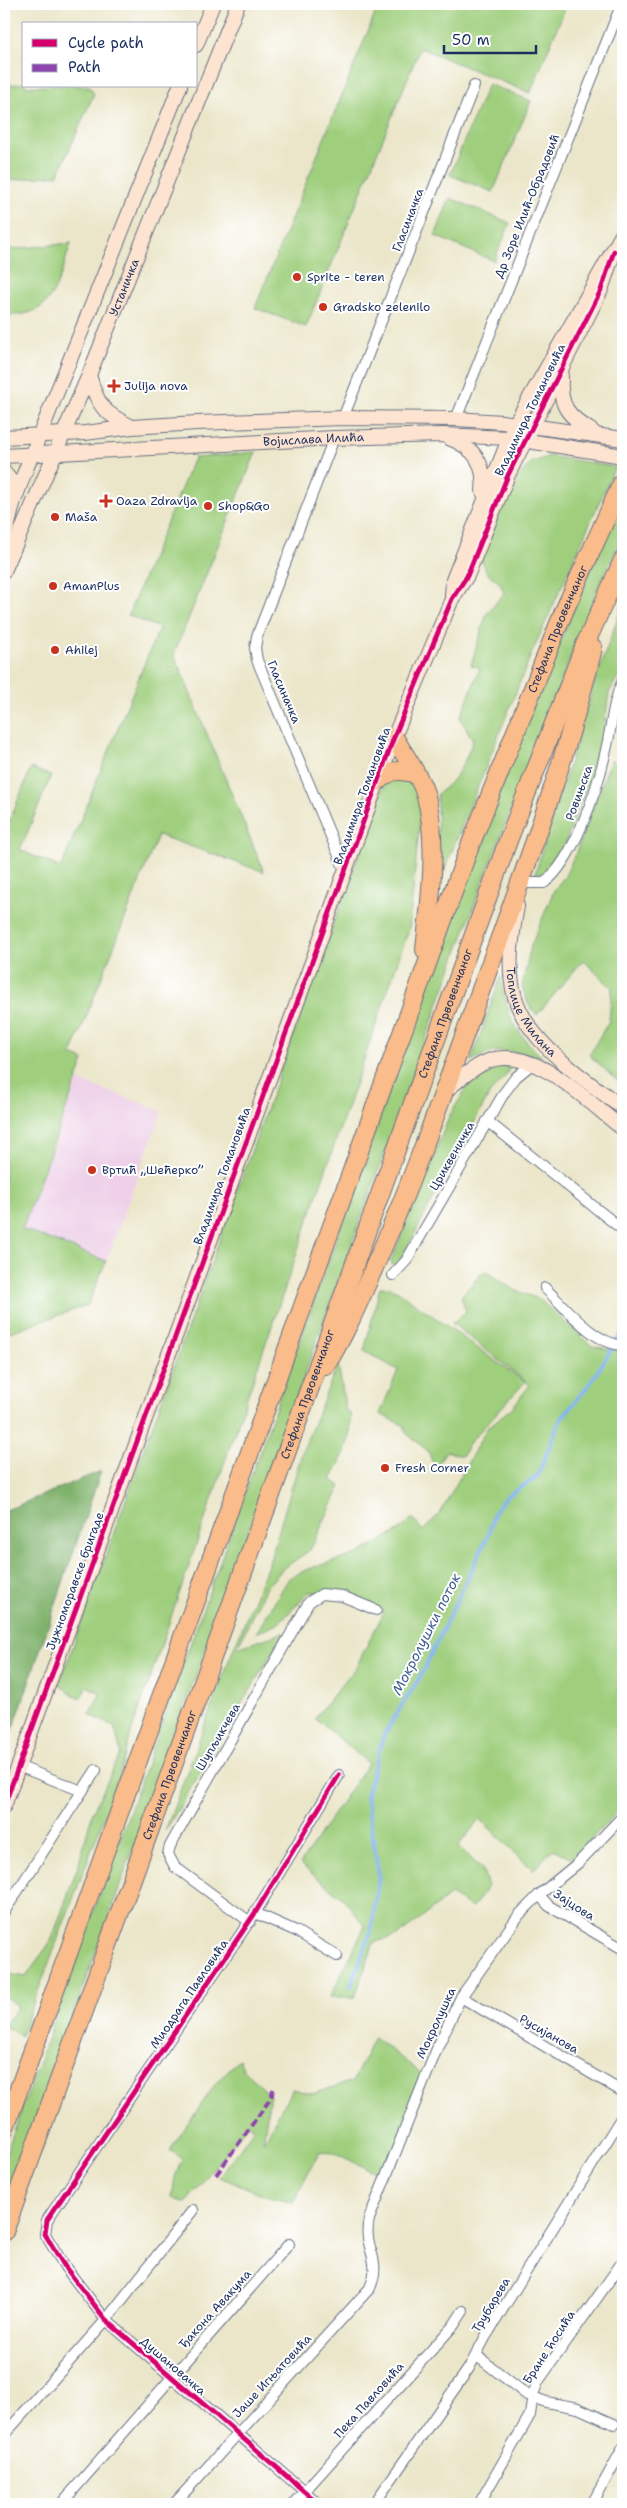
<svg xmlns="http://www.w3.org/2000/svg" width="627" height="2508" font-family="'Shantell Sans',sans-serif">
  <style>
    .built { fill: #eed0e8 }
    .green { fill: #9fcf7d; stroke: #5d7f6e }
    .forest { fill: #7fb26c; stroke: #4d7065 }
    .lines { fill: none; stroke-linecap: round; stroke-linejoin: round }
    .stream { stroke: #84b4ef; stroke-width: 4 }
    .street-casing { stroke: #646f83; stroke-width: 12 }
    .secondary-casing { stroke: #646f83; stroke-width: 16 }
    .highway-casing { stroke: #646f83; stroke-width: 20 }
    .street { stroke: #fff; stroke-width: 10 }
    .secondary { stroke: #fde4d0; stroke-width: 14 }
    .highway { stroke: #f9bc8a; stroke-width: 18 }
    .quiet { stroke: #8e44ad; stroke-width: 4; stroke-dasharray: 8 4; stroke-linecap: butt }
    .cycleway-casing { stroke: #fff; stroke-width: 8 }
    .cycleway { stroke: #d6006c; stroke-width: 5 }
    .poi-dot { fill: #c8321e; stroke: #fff; stroke-width: 2 }
    .labels { text-anchor: middle; dominant-baseline: central; stroke-width: 4; stroke-linejoin: round; paint-order: stroke }
    .street-label { font-size: 12px; fill: #1b2f5e; stroke: #fff }
    .poi-label { font-size: 12px; fill: #1b2f5e; stroke: #fff; text-anchor: start }
    .water-label { font-size: 14px; font-style: italic; fill: #405e91; stroke: #fff }
  </style>
  <rect width="100%" height="100%" fill="#fff"/>
  <filter id="ink" filterUnits="userSpaceOnUse"><feTurbulence type="fractalNoise" baseFrequency=".02" numOctaves="2"/><feDisplacementMap in="SourceGraphic" scale="10" xChannelSelector="R" yChannelSelector="G"/><feConvolveMatrix kernelMatrix="1 2 1 2 8 2 1 2 1" color-interpolation-filters="sRGB"/></filter>
  <filter id="wash" filterUnits="userSpaceOnUse"><feTurbulence type="fractalNoise" baseFrequency=".0096" numOctaves="4" result="noise"/><feDisplacementMap in="SourceGraphic" scale="20" xChannelSelector="R" yChannelSelector="G"/><feGaussianBlur stdDeviation="1.12" result="paint"/><feColorMatrix in="noise" values="0 0 0 0 0 0 0 0 0 0 0 0 0 0 0 0 0 1.4 0 .05"/><feComposite in="paint" operator="in"/></filter>
  <g filter="url(#wash)">
    <rect width="100%" height="100%" fill="#ebe6c9"/>
    <polygon class="built" points="78,1080 162,1111 106,1261 22,1230"/>
    <g class="green">
      <polygon points="379,4 567,4 530,93 420,48 306,327 255,308"/>
      <polygon points="24,83 24,86 89,86 94,94 58,175 4,181 4,86"/>
      <polygon points="488,84 531,101 493,192 450,175"/>
      <polygon points="450,198 510,223 494,261 435,236"/>
      <path d="M71,243C63,265 57,304 31,312C23,315 13,315 4,316V250Z"/>
      <polygon points="256,452 174,654 264,872 158,835 71,1055 84,1060 22,1229 106,1261 88,1305 4,1334 4,835 31,768 51,776 20,850 61,868 159,628 128,615 194,458"/>
      <path d="M549,456L615,467L530,657L438,886L437,794C457,780 465,763 473,740L460,718L480,668L471,665L486,615L504,593L500,583L487,573L480,556L515,479L531,463Z"/>
      <path d="M623,499V535L596,592L480,889L4,2206V2159C108,1872 212,1584 316,1296C412,1028 503,758 623,499Z"/>
      <polygon points="623,604 623,667 609,693 601,747 563,849 542,875 535,874 595,681"/>
      <polygon points="611,760 623,767 623,1086 589,1055 609,1021 612,988 583,960 537,1015 528,1004 522,986 531,946 554,890 565,876 577,850"/>
      <polygon points="395,775 413,780 422,799 409,929 132,1730 117,1783 21,2036 4,2026 18,2006 4,1996 4,1973 26,1977 52,1939 79,1863 93,1811 121,1753 114,1726 90,1715 101,1693 87,1686 80,1699 59,1685 385,781"/>
      <path d="M501,976C506,1014 514,1031 542,1057C510,1052 502,1045 471,1061Z"/>
      <polygon points="500,1064 511,1065 505,1077 490,1093 398,1265 392,1265 391,1261 450,1115 473,1078 480,1072"/>
      <polygon points="484,1271 517,1291 539,1299 592,1346 619,1351 623,1341 623,1806 572,1859 553,1849 533,1870 480,1819 458,1846 482,1869 488,1886 473,1908 450,1895 398,1936 374,1942 355,1997 330,1997 365,1926 345,1900 300,1864 368,1763 315,1718 356,1667 384,1612 340,1593 309,1592 278,1624 256,1633 289,1578 308,1569 358,1554 400,1530 412,1518 423,1531 441,1512 487,1428 512,1408 530,1385 452,1323 466,1312 461,1296"/>
      <polygon points="380,1287 388,1287 398,1291 525,1382 470,1442 462,1456 446,1451 435,1469 428,1451 405,1432 405,1426 380,1414 398,1370 364,1351"/>
      <path d="M338,1364L346,1411L350,1413C353,1439 343,1457 331,1480L341,1486L310,1550L284,1568L266,1587L237,1648L285,1632L165,1831L229,1660L269,1563L303,1450Z"/>
      <polygon points="374,2037 425,2076 385,2177 335,2153 319,2152 293,2202 276,2199 219,2177 254,2129 249,2123 186,2203 172,2197 175,2177 182,2159 170,2150 216,2083 239,2059 243,2069 270,2095 263,2143 292,2089 312,2094 353,2081"/>
    </g>
    <polygon class="forest" points="101,1471 4,1756 4,1511"/>
    <g class="lines">
      <polyline class="stream" points="351,1986 371,1931 379,1876 366,1796 384,1734 420,1677 489,1534 495,1510 507,1496 537,1477 560,1420 589,1385 623,1331"/>
    </g>
  </g>
  <g filter="url(#ink)">
    <g class="lines">
      <g class="street-casing">
        <g id="street">
          <polyline points="343,418 474,86"/>
          <polyline points="456,419 620,8 623,4"/>
          <polyline points="334,438 257,636 255,648 257,660 345,870"/>
          <path d="M521,883H544C574,861 598,787 606,750C612,726 612,703 623,680"/>
          <polyline points="487,1121 623,1230"/>
          <polyline points="393,1275 406,1261 504,1093 516,1077 533,1063"/>
          <path d="M545,1288C565,1307 595,1345 623,1345"/>
          <polyline points="18,1766 82,1791"/>
          <polyline points="539,1895 549,1906 623,1949"/>
          <polyline points="4,1912 96,1770"/>
          <polyline points="255,1913 296,1931 337,1956"/>
          <polyline points="250,1922 175,1867 168,1854 170,1846 309,1602 322,1594 342,1596 376,1610"/>
          <polyline points="461,1997 623,2092"/>
          <polyline points="477,2356 527,2395 546,2402 578,2408 614,2424"/>
          <polyline points="4,2435 106,2320 193,2210"/>
          <polyline points="61,2504 289,2244"/>
          <path d="M174,2504L370,2288C383,2257 362,2249 369,2219L438,2046L461,1997L519,1915L539,1895L578,1863L623,1816"/>
          <polyline points="293,2504 454,2325 463,2311"/>
          <polyline points="319,2504 106,2320 65,2267 45,2234 47,2220 255,1913 339,1775"/>
          <polyline points="374,2504 469,2368 486,2336 623,2115"/>
          <polyline points="479,2504 530,2415 533,2394 539,2380 623,2261"/>
          <polyline points="592,2504 623,2448"/>
        </g>
      </g>
      <g class="secondary-casing">
        <g id="secondary">
          <polyline points="196,45 213,4"/>
          <path d="M89,375C98,406 102,412 132,427"/>
          <path d="M561,376C559,407 568,416 593,432"/>
          <polyline points="4,437 85,433 132,427 197,423 343,418 456,419 502,422 623,439"/>
          <path d="M449,438C475,448 486,464 483,492"/>
          <path id="s1" d="M4,456L334,438L442,435L509,438L623,456"/>
          <polyline points="4,472 11,481 13,498"/>
          <polyline points="4,541 13,504 24,474 180,86"/>
          <path id="s2" d="M4,571L89,375L238,4"/>
          <polyline points="452,596 453,580 515,424 623,233"/>
          <path id="s3" d="M517,906C512,935 507,965 514,994C526,1043 585,1079 623,1108"/>
          <path d="M444,1092C458,1081 471,1068 488,1061C534,1044 589,1103 623,1129"/>
          <polyline points="4,1806 394,737 452,599 467,576 508,475 601,290 614,251"/>
        </g>
      </g>
      <g class="highway-casing">
        <g id="highway">
          <path d="M394,737C404,755 419,774 425,793C439,839 430,903 425,950"/>
          <path d="M377,782C390,769 399,769 416,774"/>
          <path d="M326,1365C348,1330 363,1292 380,1254C414,1177 442,1097 471,1017C515,895 563,775 593,648"/>
          <path id="s4" d="M4,2130L468,851L564,611L623,481"/>
          <path id="s5" d="M4,2232L509,838L584,647L623,560"/>
        </g>
      </g>
      <use href="#street" class="street"/>
      <use href="#secondary" class="secondary"/>
      <use href="#highway" class="highway"/>
      <polyline class="quiet" points="216,2175 271,2098 274,2086"/>
      <g class="cycleway-casing">
        <g id="cycleway">
          <polyline points="4,1806 394,737 452,599 467,576 508,475 601,290 614,251"/>
          <polyline points="319,2504 106,2320 65,2267 45,2234 47,2220 255,1913 339,1775"/>
        </g>
      </g>
      <use href="#cycleway" class="cycleway"/>
    </g>
  </g>
  <g class="poi-dot">
    <circle cx="297" cy="277" r="5"/>
    <circle cx="323" cy="307" r="5"/>
    <path d="M111.5 378.5h5v5h5v5h-5v5h-5v-5h-5v-5h5z"/>
    <path d="M103.5 493.5h5v5h5v5h-5v5h-5v-5h-5v-5h5z"/>
    <circle cx="208" cy="506" r="5"/>
    <circle cx="55" cy="517" r="5"/>
    <circle cx="53" cy="586" r="5"/>
    <circle cx="55" cy="650" r="5"/>
    <circle cx="92" cy="1170" r="5"/>
    <circle cx="385" cy="1468" r="5"/>
  </g>
  <g class="labels">
    <g class="street-label">
      <text transform="translate(527 206) rotate(-68)">Др Зоре Илић-Обрадовић</text>
      <text transform="translate(408 220) rotate(-69)">Гласиначка</text>
      <text stroke="none"><textPath href="#s2" startOffset="308">Устаничка</textPath></text>
      <text transform="translate(530 410) rotate(-64)">Владимира Томановића</text>
      <text stroke="none"><textPath href="#s1" startOffset="310">Војислава Илића</textPath></text>
      <text stroke="none"><textPath href="#s4" startOffset="1600">Стефана Првовенчаног</textPath></text>
      <text transform="translate(284 692) rotate(67)">Гласиначка</text>
      <text transform="translate(579 793) rotate(-70)">Ровињска</text>
      <text transform="translate(362 796) rotate(-70)">Владимира Томановића</text>
      <text stroke="none"><textPath href="#s3" startOffset="112">Топлице Милана</textPath></text>
      <text stroke="none"><textPath href="#s5" startOffset="1296">Стефана Првовенчаног</textPath></text>
      <text transform="translate(452 1156) rotate(-60)">Цриквеничка</text>
      <text transform="translate(222 1176) rotate(-70)">Владимира Томановића</text>
      <text stroke="none"><textPath href="#s5" startOffset="891">Стефана Првовенчаног</textPath></text>
      <text transform="translate(75 1581) rotate(-70)">Јужноморавске бригаде</text>
      <text transform="translate(218 1737) rotate(-60)">Шупљикчева</text>
      <text stroke="none"><textPath href="#s5" startOffset="486">Стефана Првовенчаног</textPath></text>
      <text transform="translate(574 1905) rotate(33)">Зајцова</text>
      <text transform="translate(189 1994) rotate(-56)">Миодрага Павловића</text>
      <text transform="translate(436 2023) rotate(-65)">Мокролушка</text>
      <text transform="translate(549 2034) rotate(30)">Русијанова</text>
      <text transform="translate(491 2305) rotate(-59)">Трубарева</text>
      <text transform="translate(215 2309) rotate(-48)">Ђакона Авакума</text>
      <text transform="translate(549 2347) rotate(-57)">Бране Ћосића</text>
      <text transform="translate(173 2366) rotate(41)">Душановачка</text>
      <text transform="translate(272 2376) rotate(-47)">Јаше Игњатовића</text>
      <text transform="translate(369 2400) rotate(-48)">Пека Павловића</text>
    </g>
    <g class="poi-label">
      <text x="307" y="277">Sprite - teren</text>
      <text x="333" y="307">Gradsko zelenilo</text>
      <text x="124" y="386">Julija nova</text>
      <text x="116" y="501">Oaza Zdravlja</text>
      <text x="218" y="506">Shop&amp;Go</text>
      <text x="65" y="517">Maša</text>
      <text x="63" y="586">AmanPlus</text>
      <text x="65" y="650">Ahilej</text>
      <text x="102" y="1170">Вртић „Шећерко”</text>
      <text x="395" y="1468">Fresh Corner</text>
    </g>
    <g class="water-label">
      <text transform="translate(426 1634) rotate(-63)">Мокролушки поток</text>
    </g>
  </g>
  <rect width="627" height="2508" fill="none" stroke="#fff" stroke-width="20"/>
  <rect x="22" y="22" width="175" height="65" fill="#ffffff" stroke="#a4acbf"/>
  <rect x="32" y="39" width="25" height="8" fill="#d6006c" stroke="#a4acbf"/>
  <text x="68" y="48" font-size="15" fill="#1b2f5e">Cycle path</text>
  <rect x="32" y="64" width="25" height="8" fill="#8e44ad" stroke="#a4acbf"/>
  <text x="68" y="72" font-size="15" fill="#1b2f5e">Path</text>
  <path d="M444 45v8h92v-8" fill="none" stroke="#1b2f5e" stroke-width="2.5"/>
  <text x="452" y="45" font-size="15" fill="#1b2f5e" stroke="#ffffff" stroke-width="4" paint-order="stroke">50 m</text>
</svg>
